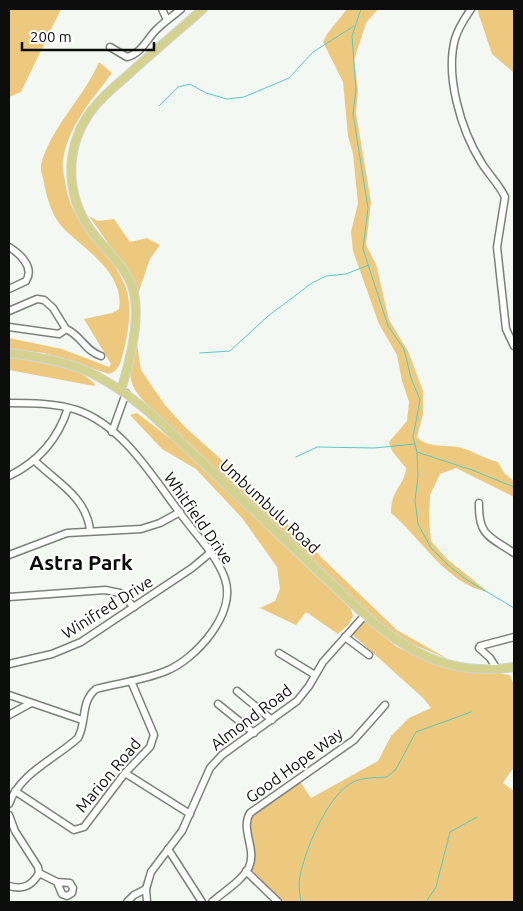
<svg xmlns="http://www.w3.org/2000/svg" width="523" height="911" font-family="Ubuntu,sans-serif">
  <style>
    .green { fill: #edc980 }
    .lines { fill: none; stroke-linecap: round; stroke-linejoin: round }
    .stream { stroke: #58c9bf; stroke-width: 1 }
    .minor-casing { stroke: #7c807b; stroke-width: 9 }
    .major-casing { stroke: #d3d3d3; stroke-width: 10 }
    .minor { stroke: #fff; stroke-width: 6 }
    .major { stroke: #d3d38f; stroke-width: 8 }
    .labels { text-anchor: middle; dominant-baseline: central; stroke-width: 4; stroke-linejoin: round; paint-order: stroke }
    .street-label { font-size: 16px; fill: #0b0c0b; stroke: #fff }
    .district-label { font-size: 21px; font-weight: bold; fill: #0b0c0b; stroke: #fff }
  </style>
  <rect width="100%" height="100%" fill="#f4f8f3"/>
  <g class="green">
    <polygon points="9,9 61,9 21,92 9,97"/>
    <path d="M347,9H378L366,23L354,60L358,90L356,113L371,202L366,245L376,264L389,320L408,351L423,391V414L417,437C429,450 450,443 465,449C476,453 486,459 498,462L504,473L514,481V497L456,468L440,474L430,495L429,521L431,541L447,559L488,592C446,584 422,539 391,513C391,489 405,485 406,468L392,451L389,442L407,421L409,402L402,381L397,355L379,324L353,251L351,232L358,203L353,154L348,136L343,82L323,42L327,34Z"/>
    <polygon points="477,9 514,9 514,73 492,54"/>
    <path d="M99,62L112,73C92,100 67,127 63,162C62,168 64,175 65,181C71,228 104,242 122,279C134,301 129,327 124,350C121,360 120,371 109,374L44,353L9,349V338L62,349L109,367L111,364L84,319L112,313L119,309C125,273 84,249 63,228C52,216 47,199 44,183C43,177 40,170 41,165C50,128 85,96 99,62Z"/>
    <polygon points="89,216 98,221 114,219 130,242 147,238 160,245 150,259 138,294 117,256"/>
    <path d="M136,338L141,370L165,405L184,426L233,470L265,506L306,539L321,557L397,630L448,659L400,639L370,616L156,414C124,381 128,381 136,338Z"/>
    <path d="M9,358C36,361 75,363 95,384L94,386L9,370Z"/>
    <polygon points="137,413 176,443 351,609 353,616 349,624 338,634 306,612 296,625 260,608 275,601 280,589 277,567 242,518 196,469 162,449 130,415"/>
    <polygon points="361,622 366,622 397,647 439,666 510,675 514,686 514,767 503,783 514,791 514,902 280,902 251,869 249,820 255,811 299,780 311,798 378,761 391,736 409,718 431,708 423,698 352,634"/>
  </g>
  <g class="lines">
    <g class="stream">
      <polyline points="361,9 352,36 356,90 353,114 368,208 363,249 388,326 404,349 411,378 420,400 413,437 417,452 418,476 415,501 418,524 431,548 448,565 467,580 514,608"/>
      <polyline points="159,106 178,87 190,84 206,93 227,99 244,97 289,78 313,52 354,26"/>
      <polyline points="200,353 230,351 268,316 312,283 326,276 346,274 369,265"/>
      <polyline points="417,452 472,470 514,487"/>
      <polyline points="296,457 317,447 374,448 415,444"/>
      <path d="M301,902C300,896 299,889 299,883C302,855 327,795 353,782C363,777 376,778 387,777L396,769L416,732L471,712"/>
      <polyline points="426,902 436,887 450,832 477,817"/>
    </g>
    <g class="minor-casing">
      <g id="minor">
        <polyline points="162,9 167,20"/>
        <path d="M471,9C465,18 458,28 455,39C445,76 461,130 481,162C488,174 499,184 505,197L497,247L506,329L514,346"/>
        <path d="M110,47L127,57C141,54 147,39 156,30C164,22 173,16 181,9"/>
        <path d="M9,247C19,253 35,267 26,281L9,289"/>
        <polyline points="9,311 37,299 44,300 53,308 66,329"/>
        <polyline points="9,327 59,334 66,329"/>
        <path d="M66,329C81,335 85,351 101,356"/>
        <path d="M9,403C31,403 55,403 77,410C123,426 152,476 180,513C195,534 217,555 225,579C237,613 196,659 166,671C144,680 119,683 96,689C80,702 87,722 78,738C55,759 20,773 9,804"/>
        <polyline points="112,432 126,393"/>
        <path d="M35,461C58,483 86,497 90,530"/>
        <path d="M9,476C38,462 58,439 68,408"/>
        <path d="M479,503C478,537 491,537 514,553"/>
        <polyline points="9,555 67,533 141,529 160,523 180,512"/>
        <polyline points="9,597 105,590 120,593 134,607"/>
        <polyline points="345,637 369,655"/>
        <polyline points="279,653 315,675"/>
        <polyline points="9,664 52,654 81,642 192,568 210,553"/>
        <polyline points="497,669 490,658 479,648 480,646 514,637"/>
        <polyline points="237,691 272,720"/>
        <polyline points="9,695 82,720"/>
        <polyline points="218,704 254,733"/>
        <polyline points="9,715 31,703"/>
        <polyline points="125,773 190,814"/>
        <polyline points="15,791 74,830 84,827 125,773 150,747 154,735 131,681"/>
        <path d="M9,815L15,831L38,867L39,873C32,886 23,890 9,886"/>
        <polyline points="168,849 202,902"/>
        <polyline points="246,871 278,902"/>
        <polyline points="39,873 57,882 70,883 73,888 72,893 67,896 62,894 57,882"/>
        <polyline points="127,902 134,895 146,889"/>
        <polyline points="147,902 146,889 151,872 182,831 210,768 222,755 297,701 309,686 323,662 365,615"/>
        <path d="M212,902C223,892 242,881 249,867C257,849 240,829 250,813L354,740L385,705"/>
      </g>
    </g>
    <g class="major-casing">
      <g id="major">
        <path d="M9,353C75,362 98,370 150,413L365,615C409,654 454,677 514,667"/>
        <path d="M121,390C130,361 142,314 132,286C125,267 108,252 96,237C67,203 63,155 87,117C98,100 114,87 129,74C153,52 178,31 203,9"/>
      </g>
    </g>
    <use href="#minor" class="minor"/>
    <use href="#major" class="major"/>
  </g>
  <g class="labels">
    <g class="street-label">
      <text transform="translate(270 506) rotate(43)">Umbumbulu Road</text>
      <text transform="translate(199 518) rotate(55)">Whitfield Drive</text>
      <text transform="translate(107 607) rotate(-32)">Winifred Drive</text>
      <text transform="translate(251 717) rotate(-37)">Almond Road</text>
      <text transform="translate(294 765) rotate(-36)">Good Hope Way</text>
      <text transform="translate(108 775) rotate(-50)">Marion Road</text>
    </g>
    <g class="district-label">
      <text x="81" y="562">Astra Park</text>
    </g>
  </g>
  <rect width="523" height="911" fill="none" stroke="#0b0c0b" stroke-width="20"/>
  <path d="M22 42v8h132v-8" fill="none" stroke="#0b0c0b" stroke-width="2.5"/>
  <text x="30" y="42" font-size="15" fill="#0b0c0b" stroke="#ffffff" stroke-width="4" paint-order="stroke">200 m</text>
</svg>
